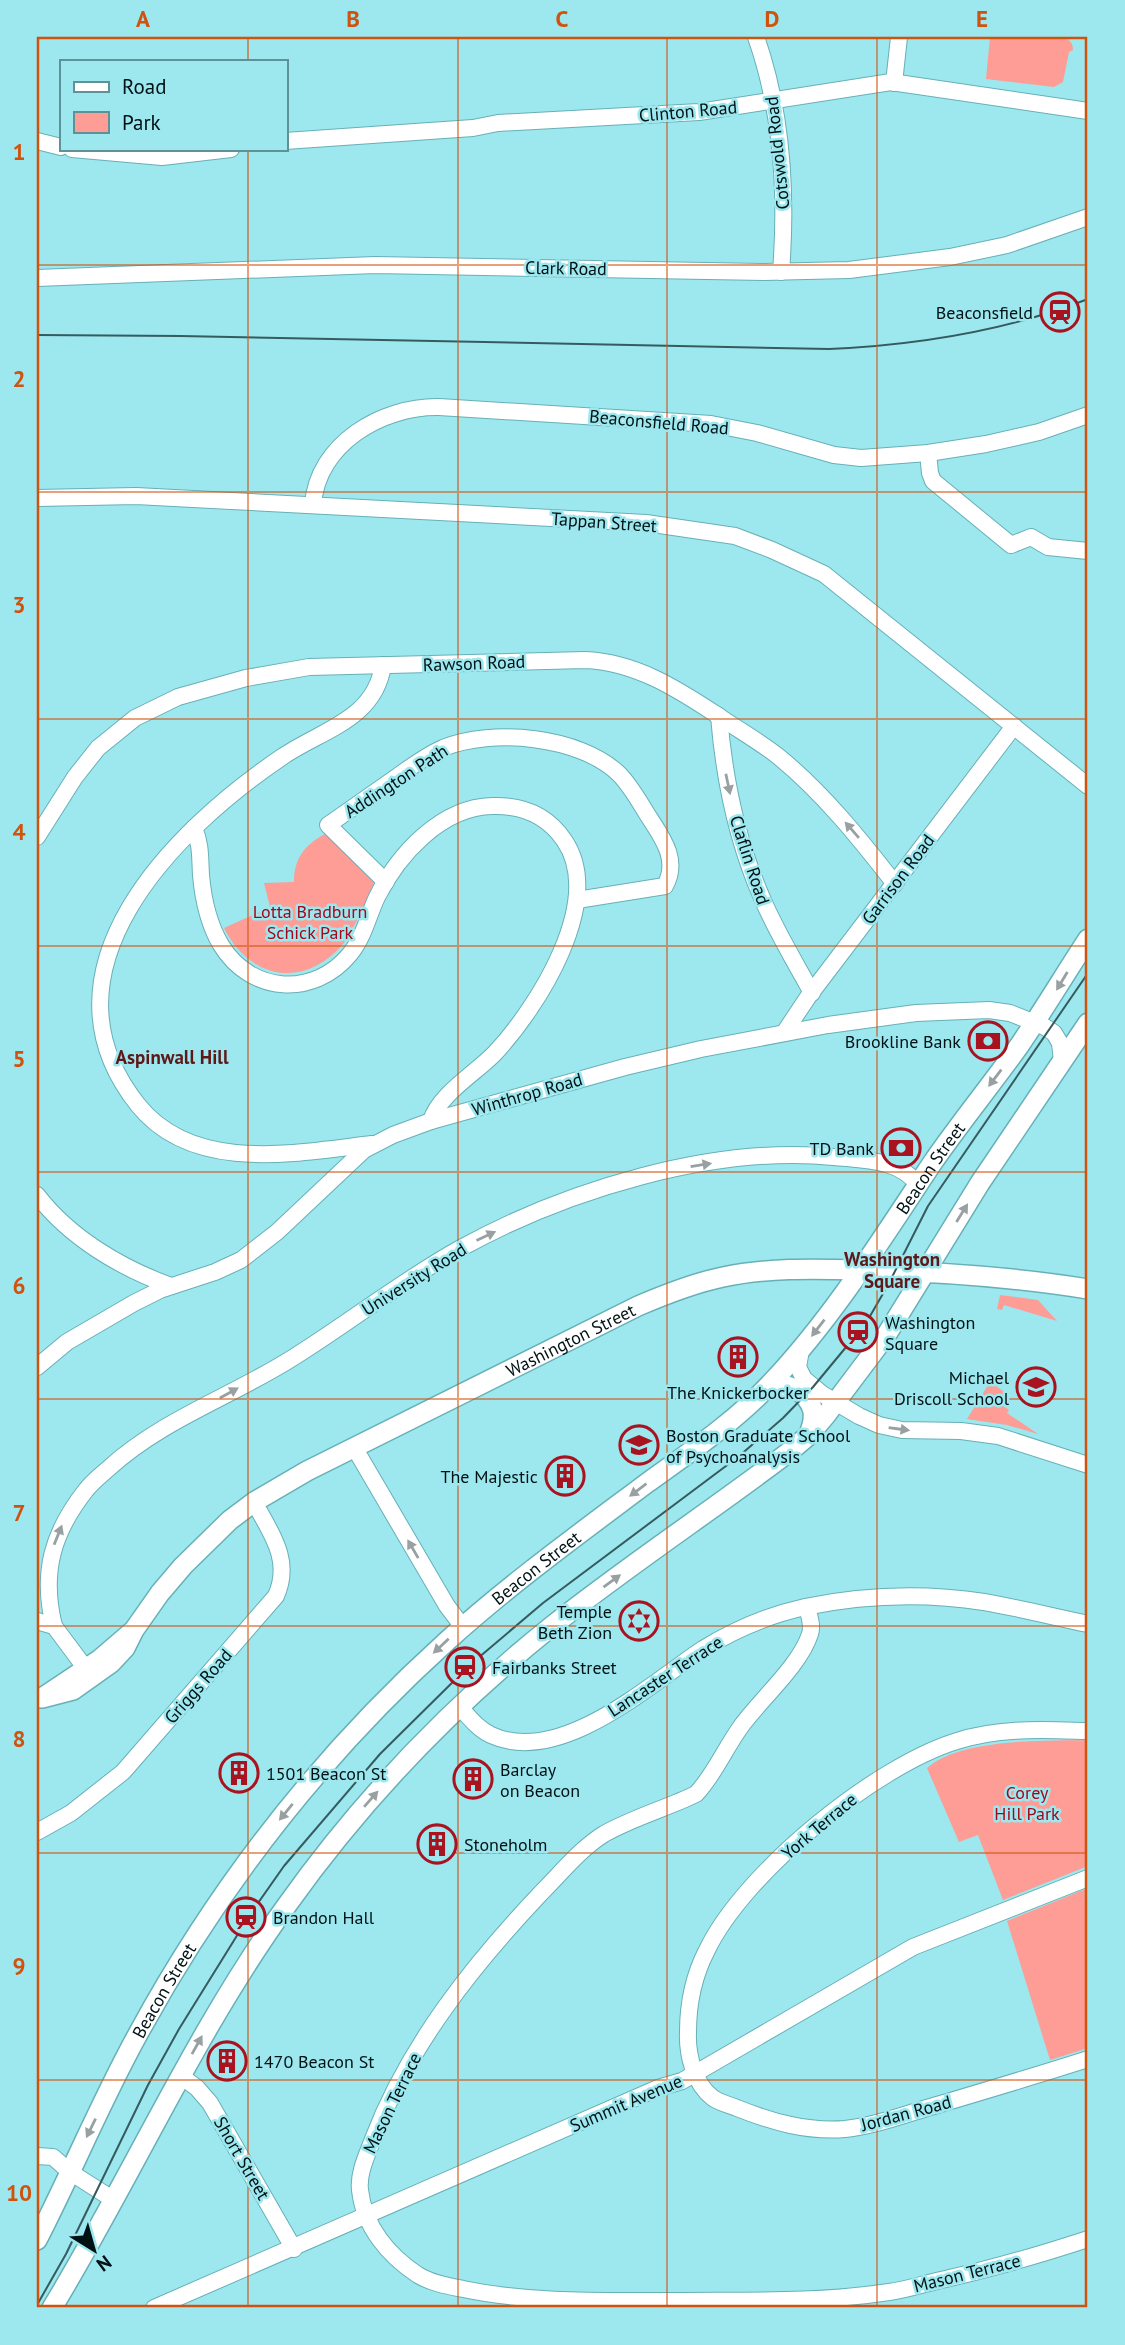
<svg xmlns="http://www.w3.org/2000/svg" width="1125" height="2345" font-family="'PT Sans',sans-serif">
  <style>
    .green { fill: #fd9d95 }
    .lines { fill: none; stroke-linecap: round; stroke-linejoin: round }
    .minor-casing { stroke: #67b0b8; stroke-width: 18 }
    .major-casing { stroke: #67b0b8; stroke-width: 22 }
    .minor { stroke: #fff; stroke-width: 16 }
    .major { stroke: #fff; stroke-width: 19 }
    .tram { stroke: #365b5f; stroke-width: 2 }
    .oneway { fill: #99a0a1 }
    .grid { fill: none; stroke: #d1520d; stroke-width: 2; stroke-opacity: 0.55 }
    .labels { text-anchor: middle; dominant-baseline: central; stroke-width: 5; stroke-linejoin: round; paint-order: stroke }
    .street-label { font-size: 18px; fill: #001214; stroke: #9de7ef }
    .poi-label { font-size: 18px; fill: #001214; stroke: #9de7ef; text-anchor: start }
    .park-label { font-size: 18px; fill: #a2071a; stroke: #9de7ef }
    .neighbourhood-label { font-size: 19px; font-weight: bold; fill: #5d1818; stroke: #9de7ef }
    .neatline { fill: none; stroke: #d1520d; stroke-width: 2.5 }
    .grid-label { font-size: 23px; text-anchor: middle; font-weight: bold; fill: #d1520d }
  </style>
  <rect width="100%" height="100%" fill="#9de7ef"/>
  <g class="green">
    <path d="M990,37H1061C1069,39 1073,42 1073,50L1069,52L1063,82L1054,87L986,79Z"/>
    <path d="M327,833L375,880C369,895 353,932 343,944C305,989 250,980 224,928L270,907L264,883L294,882C294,858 305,844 327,833Z"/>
    <polygon points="1000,1295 1038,1300 1057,1321 1004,1305 1002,1310 997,1309"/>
    <polygon points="990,1382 1006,1393 999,1403 1009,1410 1007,1413 1038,1434 1007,1425 967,1419"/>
    <path d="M1088,1740V1866L1003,1900L978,1835L959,1842L927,1768C961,1738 1045,1741 1088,1740Z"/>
    <polygon points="1088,1888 1088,2048 1050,2060 1007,1921"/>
  </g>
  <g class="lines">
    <g class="minor-casing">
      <g id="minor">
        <path d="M756,37C782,111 787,194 781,272"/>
        <polyline points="894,83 899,37"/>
        <polyline points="37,141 61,147"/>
        <polyline points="285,141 473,128 498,123 699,112 891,82 1088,111"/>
        <polyline points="72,149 162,157 231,149"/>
        <polyline points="37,278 375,265 764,272 849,270 950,257 1007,245 1088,217"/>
        <polyline points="928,453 930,473 933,481 1011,545 1031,537 1048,547 1088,551"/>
        <polyline points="37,498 136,496 646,523 735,536 772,550 824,574 1088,786"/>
        <path d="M313,505C317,444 382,406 439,407L711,424L757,433L834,455L861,458L928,453L986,444L1039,432L1088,415"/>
        <path d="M719,716C724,778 737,841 762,898C776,931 795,962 812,993"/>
        <path d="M194,828C201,844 200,858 201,875C203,898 209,925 221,945C251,994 314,998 350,954C364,937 368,916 377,897C398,855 441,807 492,806C522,805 547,815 564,840C606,901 537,1008 495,1053C476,1073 439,1094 431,1121"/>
        <path d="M37,837L75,777L98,748L135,718L178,697L246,678L309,667L585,660C635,662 676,688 717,715C737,729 759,741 779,757C823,793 860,839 895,884"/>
        <path d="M386,882L328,825C351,809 375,792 398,776C412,766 427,755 443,748C492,728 580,736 619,774C630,785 639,801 647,814C661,836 680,859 665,886L577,900"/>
        <polyline points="784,1033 808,997 1014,726"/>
        <path d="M372,1144C296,1153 193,1174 138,1105C31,971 174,830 282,757C321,730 375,720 383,665"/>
        <path d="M37,1195C70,1238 121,1268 171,1286"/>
        <polyline points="801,1350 798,1367 804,1379 822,1394 859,1416 879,1425 902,1430 961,1431 998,1436 1088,1465"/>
        <polyline points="37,1367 67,1342 134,1303 160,1290 215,1272 241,1260 277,1232 364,1150 393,1135 431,1121 625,1067 701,1049 828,1025 916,1013 989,1010 1010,1013 1045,1027 1054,1033 1060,1043 1062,1061"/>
        <polyline points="354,1447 447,1606 463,1627"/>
        <path d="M807,1607C809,1616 813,1625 810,1634C800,1665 762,1698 742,1725C725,1748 715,1774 696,1794C667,1808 632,1818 604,1834C580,1849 561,1873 541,1893C473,1965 409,2045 373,2139C367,2155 358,2173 360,2190C364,2227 389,2256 418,2275C431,2283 448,2286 463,2289C531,2303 600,2301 669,2301C742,2300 816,2303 889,2292C906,2290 923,2284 941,2280C991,2269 1039,2255 1088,2239"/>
        <polyline points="37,1621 54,1626 86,1669"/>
        <path d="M54,1626C41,1573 52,1533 86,1490C92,1482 101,1475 109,1468C163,1419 233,1396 294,1357C350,1322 403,1280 461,1248C567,1190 713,1145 834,1157C863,1160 900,1159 918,1185"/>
        <path d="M460,1707C469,1717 478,1729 491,1735C560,1767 650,1684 703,1649C734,1630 769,1615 805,1607C864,1595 925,1593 984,1602C1019,1608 1054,1617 1088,1624"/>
        <path d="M1088,1731C1045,1730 1000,1727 957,1741C875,1766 744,1873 707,1950C694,1975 688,2004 688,2032C687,2054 694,2084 713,2098C720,2103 730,2105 737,2108C772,2122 807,2132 845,2129C873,2126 900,2116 927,2108C981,2092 1035,2076 1088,2059"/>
        <path d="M37,1832L71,1813L123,1772L276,1596C292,1560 271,1533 254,1502"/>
        <polyline points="181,2076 197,2088 210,2103 294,2249"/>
        <polyline points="37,2156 53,2157 70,2172 114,2200"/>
        <polyline points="154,2308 658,2088 682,2081 913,1947 1088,1878"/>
      </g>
    </g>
    <g class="major-casing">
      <g id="major">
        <path d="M768,1387C786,1380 808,1392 813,1411C814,1419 812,1427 809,1434"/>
        <path id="s1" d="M134,1630L99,1660L42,1698L73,1690L111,1663L125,1648L134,1630L160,1593L183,1566L230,1520L254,1502L307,1471L638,1306C666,1294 694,1283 723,1277C770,1267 819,1269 866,1270C941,1272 1014,1277 1088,1289"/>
        <path id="s2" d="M37,2240C72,2172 101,2101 138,2034C218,1887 323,1753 447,1641C510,1584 579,1534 647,1483C690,1452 736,1421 772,1382C834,1316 883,1237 933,1162C960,1123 991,1085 1019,1046C1043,1011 1065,974 1088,939"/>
        <path d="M52,2308C133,2175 195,2032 287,1905C361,1801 452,1706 552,1626C629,1565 711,1511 789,1452L809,1435L826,1415L887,1334L980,1183L1088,1023"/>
      </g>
    </g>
    <use href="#minor" class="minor"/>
    <use href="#major" class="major"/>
    <g class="tram">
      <path d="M37,335L180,336L829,349C916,345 1006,331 1088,299"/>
      <polyline points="37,2305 66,2254 148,2085 179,2029 251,1913 284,1866 380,1754 471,1664 543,1603 738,1457 783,1418 813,1387 866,1323 888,1285 928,1206 1088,973"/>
    </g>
  </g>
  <defs><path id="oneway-solid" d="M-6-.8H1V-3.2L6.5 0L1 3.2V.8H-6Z" transform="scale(1.75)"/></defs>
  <g class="oneway">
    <use href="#oneway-solid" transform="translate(728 784) rotate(78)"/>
    <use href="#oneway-solid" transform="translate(852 830) rotate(-131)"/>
    <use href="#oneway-solid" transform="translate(1062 981) rotate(121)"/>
    <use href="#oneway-solid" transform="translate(995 1078) rotate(127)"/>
    <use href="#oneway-solid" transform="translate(701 1165) rotate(-9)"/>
    <use href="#oneway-solid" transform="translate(962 1213) rotate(-58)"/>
    <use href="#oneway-solid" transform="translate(486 1236) rotate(-25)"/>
    <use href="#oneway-solid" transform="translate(818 1328) rotate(128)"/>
    <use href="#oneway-solid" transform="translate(229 1393) rotate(-29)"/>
    <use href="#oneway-solid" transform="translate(899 1429) rotate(8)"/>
    <use href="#oneway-solid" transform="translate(638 1490) rotate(143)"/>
    <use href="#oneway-solid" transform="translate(58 1535) rotate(-68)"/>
    <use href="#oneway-solid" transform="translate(413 1549) rotate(-120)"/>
    <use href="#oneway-solid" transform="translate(612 1581) rotate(-36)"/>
    <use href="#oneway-solid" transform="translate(441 1646) rotate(137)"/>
    <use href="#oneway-solid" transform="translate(371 1799) rotate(-49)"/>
    <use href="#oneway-solid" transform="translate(286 1812) rotate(129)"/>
    <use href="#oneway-solid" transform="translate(197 2045) rotate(-61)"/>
    <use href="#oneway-solid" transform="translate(91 2128) rotate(116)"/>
  </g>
  <path class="grid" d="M248,37V61M458,37V2308M667,37V2308M877,37V2308M248,149V2308M37,265H1088M37,492H1088M37,719H1088M37,946H1088M37,1172H1088M37,1399H1088M37,1626H1088M37,1853H1088M37,2080H1088"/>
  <defs>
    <g id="station-ring" transform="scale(2.0125)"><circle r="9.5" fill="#9de7ef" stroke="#a8131f" stroke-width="1.5"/><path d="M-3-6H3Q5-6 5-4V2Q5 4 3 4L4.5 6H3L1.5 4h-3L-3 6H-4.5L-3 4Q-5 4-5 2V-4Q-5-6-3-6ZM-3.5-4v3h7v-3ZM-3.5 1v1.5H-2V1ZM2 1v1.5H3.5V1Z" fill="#a8131f"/></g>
    <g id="bank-ring" transform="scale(2.0125)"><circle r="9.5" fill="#9de7ef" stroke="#a8131f" stroke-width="1.5"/><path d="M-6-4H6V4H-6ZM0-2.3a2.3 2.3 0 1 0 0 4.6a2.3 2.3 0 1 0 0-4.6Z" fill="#a8131f"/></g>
    <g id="building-ring" transform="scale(2.0125)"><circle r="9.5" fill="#9de7ef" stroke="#a8131f" stroke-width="1.5"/><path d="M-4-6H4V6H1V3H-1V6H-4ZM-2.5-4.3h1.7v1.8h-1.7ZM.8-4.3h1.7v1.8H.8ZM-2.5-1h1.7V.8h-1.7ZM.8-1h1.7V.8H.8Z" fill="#a8131f"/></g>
    <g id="school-ring" transform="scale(2.0125)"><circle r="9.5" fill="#9de7ef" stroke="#a8131f" stroke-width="1.5"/><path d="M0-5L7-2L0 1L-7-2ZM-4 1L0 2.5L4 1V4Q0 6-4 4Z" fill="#a8131f"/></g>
    <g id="university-ring" transform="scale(2.0125)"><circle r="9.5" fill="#9de7ef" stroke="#a8131f" stroke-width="1.5"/><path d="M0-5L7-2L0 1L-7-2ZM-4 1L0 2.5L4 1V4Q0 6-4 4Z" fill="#a8131f"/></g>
    <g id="synagogue-ring" transform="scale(2.0125)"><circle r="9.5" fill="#9de7ef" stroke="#a8131f" stroke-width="1.5"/><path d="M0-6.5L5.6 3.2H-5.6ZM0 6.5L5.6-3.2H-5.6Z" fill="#a8131f"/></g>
  </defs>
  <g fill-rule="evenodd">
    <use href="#station-ring" x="1060" y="312"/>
    <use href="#bank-ring" x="988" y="1041"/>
    <use href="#bank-ring" x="901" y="1148"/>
    <use href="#station-ring" x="858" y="1332"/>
    <use href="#building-ring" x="738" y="1357"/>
    <use href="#school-ring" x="1036" y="1387"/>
    <use href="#university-ring" x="639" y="1445"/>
    <use href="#building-ring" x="565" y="1476"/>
    <use href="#synagogue-ring" x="639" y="1621"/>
    <use href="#station-ring" x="465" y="1667"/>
    <use href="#building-ring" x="239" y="1773"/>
    <use href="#building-ring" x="473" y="1779"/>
    <use href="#building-ring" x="437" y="1844"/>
    <use href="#station-ring" x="246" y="1917"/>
    <use href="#building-ring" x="227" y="2061"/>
  </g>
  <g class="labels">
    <g class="street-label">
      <text transform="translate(688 111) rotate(-5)">Clinton Road</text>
      <text transform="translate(777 153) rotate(-96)">Cotswold Road</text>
      <text transform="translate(566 268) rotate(1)">Clark Road</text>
      <text transform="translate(659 422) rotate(5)">Beaconsfield Road</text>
      <text transform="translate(604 522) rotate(4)">Tappan Street</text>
      <text transform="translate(474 663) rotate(-2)">Rawson Road</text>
      <text transform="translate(396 781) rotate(-33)">Addington Path</text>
      <text transform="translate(750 860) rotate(72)">Claflin Road</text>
      <text transform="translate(898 879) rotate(-53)">Garrison Road</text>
      <text transform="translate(527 1094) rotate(-16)">Winthrop Road</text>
      <text stroke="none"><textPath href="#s2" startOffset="1414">Beacon Street</textPath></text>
      <text transform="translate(414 1279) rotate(-32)">University Road</text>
      <text stroke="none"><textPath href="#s1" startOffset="766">Washington Street</textPath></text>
      <text stroke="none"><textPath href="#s2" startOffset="847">Beacon Street</textPath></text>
      <text transform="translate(665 1676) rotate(-33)">Lancaster Terrace</text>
      <text transform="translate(198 1686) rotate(-49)">Griggs Road</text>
      <text transform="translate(819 1826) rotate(-40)">York Terrace</text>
      <text stroke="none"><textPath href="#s2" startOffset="280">Beacon Street</textPath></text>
      <text transform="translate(392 2103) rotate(-64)">Mason Terrace</text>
      <text transform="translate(626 2103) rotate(-23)">Summit Avenue</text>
      <text transform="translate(906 2113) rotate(-15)">Jordan Road</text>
      <text transform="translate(242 2158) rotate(60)">Short Street</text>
      <text transform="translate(967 2273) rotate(-14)">Mason Terrace</text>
    </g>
    <g class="poi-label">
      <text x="1033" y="312" text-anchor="end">Beaconsfield</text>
      <text x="961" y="1041" text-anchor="end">Brookline Bank</text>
      <text x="874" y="1148" text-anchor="end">TD Bank</text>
      <text x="885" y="1322">Washington<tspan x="885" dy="21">Square</tspan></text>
      <text x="1009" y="1377" text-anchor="end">Michael<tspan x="1009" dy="21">Driscoll School</tspan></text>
      <text x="738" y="1392" text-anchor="middle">The Knickerbocker</text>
      <text x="666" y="1435">Boston Graduate School<tspan x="666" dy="21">of Psychoanalysis</tspan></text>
      <text x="538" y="1476" text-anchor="end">The Majestic</text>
      <text x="612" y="1611" text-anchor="end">Temple<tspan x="612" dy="21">Beth Zion</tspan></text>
      <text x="492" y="1667">Fairbanks Street</text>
      <text x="500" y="1769">Barclay<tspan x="500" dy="21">on Beacon</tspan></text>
      <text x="266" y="1773">1501 Beacon St</text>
      <text x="464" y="1844">Stoneholm</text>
      <text x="273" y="1917">Brandon Hall</text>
      <text x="254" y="2061">1470 Beacon St</text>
    </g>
    <g class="park-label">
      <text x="310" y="911">Lotta Bradburn<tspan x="310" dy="21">Schick Park</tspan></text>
      <text x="1027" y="1792">Corey<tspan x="1027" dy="21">Hill Park</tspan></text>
    </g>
    <g class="neighbourhood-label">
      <text x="172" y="1057">Aspinwall Hill</text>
      <text x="892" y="1259">Washington<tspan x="892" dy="22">Square</tspan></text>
    </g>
  </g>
  <rect width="1125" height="2345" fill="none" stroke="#9de7ef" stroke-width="77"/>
  <rect x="60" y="60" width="228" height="91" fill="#9de7ef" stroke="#5e9297" stroke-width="2"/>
  <rect x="74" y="82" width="35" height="10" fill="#ffffff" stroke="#5e9297" stroke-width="2"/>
  <text x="122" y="94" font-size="21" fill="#001214">Road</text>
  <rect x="74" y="112" width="35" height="21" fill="#fd9d95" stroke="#5e9297" stroke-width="2"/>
  <text x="122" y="130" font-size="21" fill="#001214">Park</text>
  <g transform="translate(94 2250) rotate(143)" stroke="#9de7ef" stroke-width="5" paint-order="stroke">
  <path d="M0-5L12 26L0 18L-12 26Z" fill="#001214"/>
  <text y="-10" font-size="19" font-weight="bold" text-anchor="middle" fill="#001214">N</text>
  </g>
  <rect x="38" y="38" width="1048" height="2268" class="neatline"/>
  <g class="grid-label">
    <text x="143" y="27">A</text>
    <text x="353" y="27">B</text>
    <text x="562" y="27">C</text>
    <text x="772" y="27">D</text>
    <text x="982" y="27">E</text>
    <text x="19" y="160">1</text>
    <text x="19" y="387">2</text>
    <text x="19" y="613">3</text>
    <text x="19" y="840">4</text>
    <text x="19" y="1067">5</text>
    <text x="19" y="1294">6</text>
    <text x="19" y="1521">7</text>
    <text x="19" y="1747">8</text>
    <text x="19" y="1974">9</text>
    <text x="19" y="2201">10</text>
  </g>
</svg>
